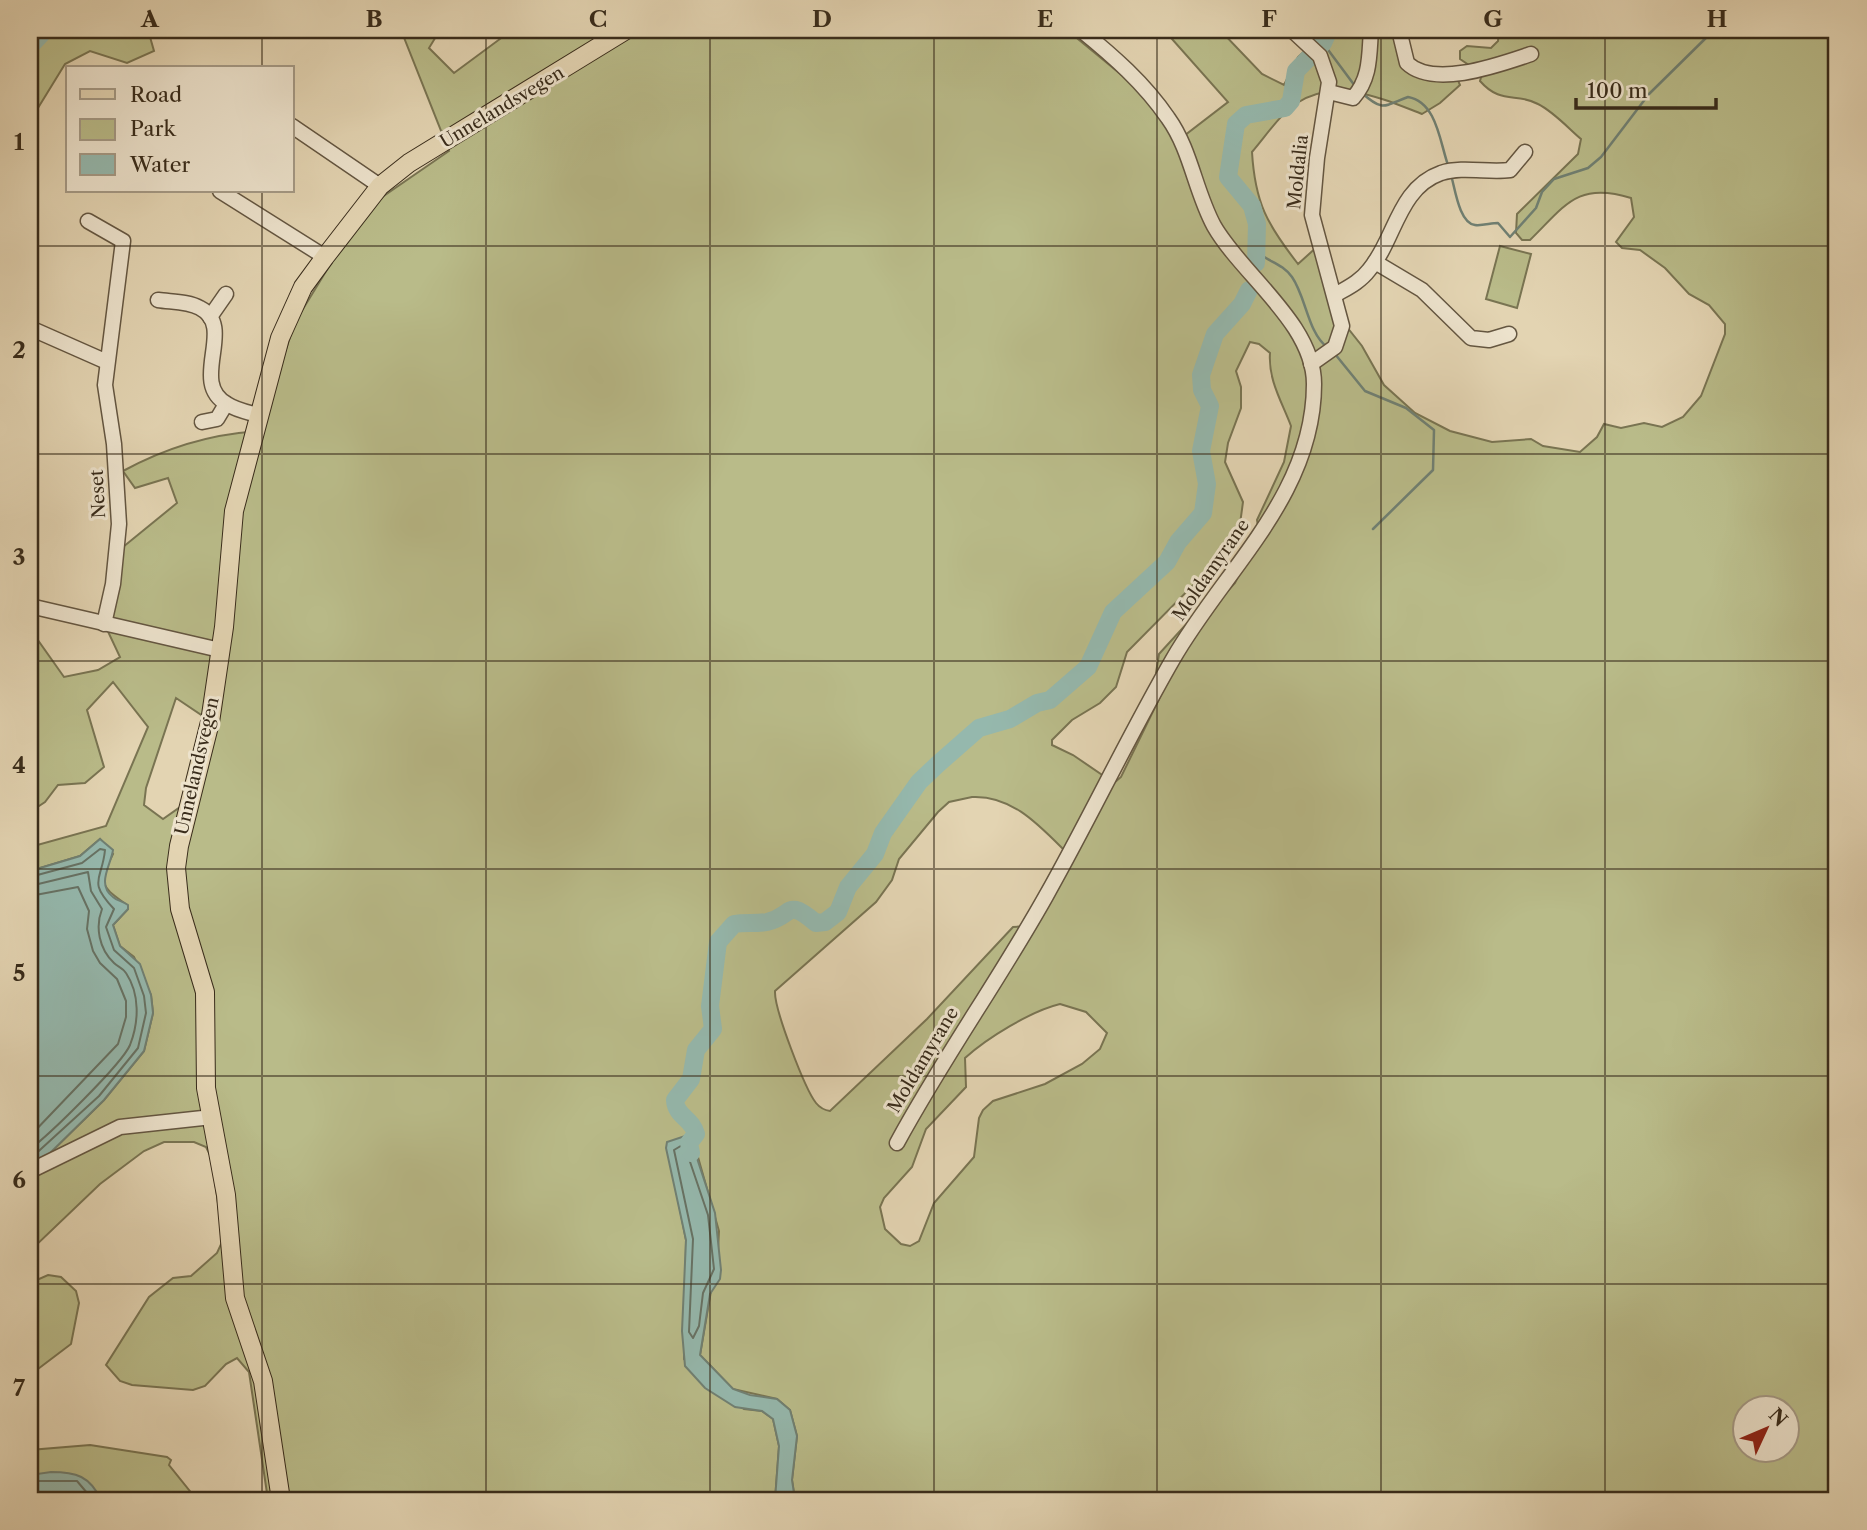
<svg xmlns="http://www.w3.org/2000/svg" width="1867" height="1530" font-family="'Libre Caslon Text',serif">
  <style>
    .green { fill: #b9bb89; stroke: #797452; stroke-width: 2; fill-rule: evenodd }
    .water { fill: #95b8ad; stroke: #708073; stroke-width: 2 }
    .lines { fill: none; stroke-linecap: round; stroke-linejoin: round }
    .shore { stroke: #677264; stroke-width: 2 }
    .stream { stroke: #708073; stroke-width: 2.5 }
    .river { stroke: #95b8ad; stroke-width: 18 }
    .minor-casing { stroke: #645641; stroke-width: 17 }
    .major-casing { stroke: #392c1b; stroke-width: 20 }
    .minor { stroke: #ede3cd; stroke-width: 14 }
    .major { stroke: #e3d4b2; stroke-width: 18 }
    .grid { fill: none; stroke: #392c1b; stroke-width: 2; stroke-opacity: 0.55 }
    .labels { text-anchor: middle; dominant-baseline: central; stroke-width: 6; stroke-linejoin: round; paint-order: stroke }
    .street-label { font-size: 18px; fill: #392c1b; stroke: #ede3cd }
    .neatline { fill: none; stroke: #392c1b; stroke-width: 2.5 }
    .grid-label { font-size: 23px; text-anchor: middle; font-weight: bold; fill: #392c1b }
  </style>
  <rect width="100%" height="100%" fill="#e3d4b2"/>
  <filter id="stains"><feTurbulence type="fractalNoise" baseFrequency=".00286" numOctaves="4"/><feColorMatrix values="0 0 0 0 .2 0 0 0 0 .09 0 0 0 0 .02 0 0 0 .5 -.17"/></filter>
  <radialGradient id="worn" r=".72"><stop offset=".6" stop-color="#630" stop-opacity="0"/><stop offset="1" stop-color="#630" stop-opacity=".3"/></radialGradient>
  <g class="green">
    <polygon points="37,30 148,30 154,51 127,63 90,51 65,64 30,121 30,38"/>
    <path d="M401,30H440L429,48L454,73L504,36L506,30H1067L1135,86L1154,106L1176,142L1228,102L1164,30H1220L1262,74L1284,85L1298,57L1308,48L1289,30H1406L1402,39L1405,62L1457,78L1460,85L1440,103L1422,114C1383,99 1337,77 1297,103C1279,115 1266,136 1252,152C1255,203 1267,224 1298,264L1319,245L1343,322L1362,346L1384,385L1415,413L1450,431L1492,442L1531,439L1543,446L1580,452L1597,437L1604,424L1621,428L1644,423L1662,427L1683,417L1701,396L1725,334V324L1709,305L1689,294L1665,268L1640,250L1622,248L1616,242L1634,217L1631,198C1577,181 1565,206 1530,240H1522L1516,233L1517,214L1578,154L1581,139C1568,128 1554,112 1538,104C1516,92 1501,105 1480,81L1482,74L1460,59V51L1467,46L1491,48L1498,41L1499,30H1837V1500H795L792,1480L797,1436L790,1410L777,1399L733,1389L700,1355L718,1250L719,1231L694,1143L698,1138L671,1164L686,1240L684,1359L744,1409L762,1411L773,1419L779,1446L775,1500H268L249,1372L237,1358L226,1364L205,1386L193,1390L132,1385L120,1381L106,1365L149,1297L173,1278L191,1276L217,1253L223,1240L212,1159L206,1147L194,1142H164L144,1151L100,1184L30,1251V1167L48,1155L104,1100L144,1051L153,1013L151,995L134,957L120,946L113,925L128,909L127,905C104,888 96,886 113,854L100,839L80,856L30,871V847L106,826L148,727L113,682L87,710L104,767L85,783L58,785L45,802L30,812V629L64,677L98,670L120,657L103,621L123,547L177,503L168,478L135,488L123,471C165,448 211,434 259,431L295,322L336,255L375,202L449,151ZM1250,342L1259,344L1270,353C1268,380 1282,402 1291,426L1284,462L1257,520L1259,533L1235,583L1214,606L1190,620L1159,654L1156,673L1162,690L1159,699L1121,777L1114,783L1073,755L1052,745V740L1072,720L1100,703L1116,687L1127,652L1221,557L1240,524L1243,502L1225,462L1228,443L1241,408V387L1236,371ZM176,698L213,723L180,807L163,819L144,805L146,788ZM972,797C1011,795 1038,824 1064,850L1027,926L1013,927L927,1019L830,1111C824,1110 820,1108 816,1103C805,1089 774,1009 775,991L876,902L892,880L899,859L938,812L949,802ZM1060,1004L1086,1012L1107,1033L1100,1049L1082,1064L1045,1084L993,1101L983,1110L979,1118L974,1157L934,1203L919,1241L910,1246L901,1244L885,1229L880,1207L884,1198L912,1167L926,1129L966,1087L965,1058C987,1038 1031,1011 1060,1004ZM1744,1408H1786V1450H1744Z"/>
    <polygon points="1500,246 1531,254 1517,308 1486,299"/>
    <polygon points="48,1275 61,1277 76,1291 79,1303 71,1344 30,1375 30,1283"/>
    <polygon points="90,1445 167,1457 171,1460 169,1465 197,1500 30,1500 30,1450"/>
  </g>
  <g class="water">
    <path d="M100,839L113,850C111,865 96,884 113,897C117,901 123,901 128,905V909L113,925L120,946L140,964L151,995L153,1013L144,1051L104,1100L48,1155L30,1167V871L80,856Z"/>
    <polygon points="694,1133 698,1134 694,1143 695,1152 715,1213 721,1270 720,1279 710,1294 700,1355 733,1389 750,1395 777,1399 790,1410 797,1436 792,1480 795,1500 775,1500 779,1446 773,1419 762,1411 735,1407 705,1388 685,1366 682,1331 686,1240 666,1148 667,1142"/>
    <path d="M51,1472C76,1472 90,1476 101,1500H30V1475Z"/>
  </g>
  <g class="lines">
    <g class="shore">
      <path d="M30,877L82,863L100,849L105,850C102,881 87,880 114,909L106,927L114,950L134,968L144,996L146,1013L138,1048L99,1096L30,1159"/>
      <path d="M30,886L88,872L91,891L102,909C95,927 99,949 114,963C118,967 123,968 126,973C140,994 139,1022 130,1045C122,1064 48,1136 30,1149"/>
      <polyline points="30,896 78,887 89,911 87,929 93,951 100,963 117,979 126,1001 126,1017 118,1044 30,1136"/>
      <polygon points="684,1144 708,1215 714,1269 703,1293 699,1326 693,1338 689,1332 693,1239 674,1150"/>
      <polyline points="30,1481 77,1481 93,1500"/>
    </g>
    <g class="stream">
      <polyline points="1323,43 1355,86"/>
      <path d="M1362,93C1383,112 1384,106 1408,97C1437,102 1440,143 1448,165"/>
      <path d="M1451,175C1455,188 1459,223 1475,225C1482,226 1491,223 1498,223L1510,237L1536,208L1542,192L1554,179L1588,168L1601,157L1649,94L1714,30"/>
      <path d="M1256,251C1268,262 1282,263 1292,277C1306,297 1308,333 1327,347"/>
      <polyline points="1335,354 1365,391 1406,408 1434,430 1433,470 1373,529"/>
    </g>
    <g class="river">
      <polyline points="30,46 45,30"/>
      <polyline points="1256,263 1257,224 1252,206 1228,177 1236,124 1246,115 1285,108 1291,101 1296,71 1323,43 1329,30"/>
      <path d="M691,1153L689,1143L696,1134C692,1118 676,1117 675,1100L691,1079L696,1050L713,1029L710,1006L718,942L734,924C745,922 756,924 767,922C794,916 785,897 816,923L825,922L838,912L848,887L875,854L883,833L919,782L938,764L979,728L1010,719L1037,703L1050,700L1088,667L1113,612L1167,562L1178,542L1203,513L1207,484L1201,451L1210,406L1202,390L1201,375L1215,334L1242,304L1249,290"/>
    </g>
    <g class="minor-casing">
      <g id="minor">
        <polyline points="1292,30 1320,56 1329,82 1317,158 1312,215 1342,326 1335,347 1311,364"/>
        <path d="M1399,30L1407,63C1434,89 1501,64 1531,54"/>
        <path d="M1329,92L1353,98C1371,78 1369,55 1371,30"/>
        <polyline points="292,126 380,186"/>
        <polyline points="220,191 325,257"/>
        <polyline points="88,221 123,241 105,385 114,444 119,524 113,584 104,624"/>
        <polyline points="1375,262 1422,290 1471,338 1489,340 1509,334"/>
        <path d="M1335,295C1347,288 1360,282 1369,270C1395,240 1398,188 1441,173C1463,166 1488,173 1510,170L1525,152"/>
        <path d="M158,300C171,302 188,301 200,308C237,327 188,382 227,404C236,410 247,412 258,415"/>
        <polyline points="210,317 226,294"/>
        <polyline points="30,328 107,362"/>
        <polyline points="202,422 217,419 226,404"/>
        <polyline points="30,606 220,650"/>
        <path d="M897,1143C943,1058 999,980 1046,896C1090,818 1128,737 1173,659C1224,570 1314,495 1314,384C1314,324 1242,275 1214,226C1195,191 1191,150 1168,118C1144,83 1113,56 1081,30"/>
        <polyline points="30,1171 120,1127 212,1117"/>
      </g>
    </g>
    <g class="major-casing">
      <polyline id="major" points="281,1500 263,1381 235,1298 226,1195 206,1088 205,992 180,909 176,868 179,846 210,722 224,627 234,511 280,338 303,287 325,257 380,186 409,163 626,30"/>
    </g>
    <use href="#minor" class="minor"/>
    <use href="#major" class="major"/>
  </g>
  <path class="grid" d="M262,30V68M486,30V1500M710,30V1500M934,30V1500M1157,30V1500M1381,30V1500M1605,30V1500M262,191V1500M30,246H1837M30,454H1837M30,661H1837M30,869H1837M30,1076H1837M30,1284H1837"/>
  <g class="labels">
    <g class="street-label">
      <text transform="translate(502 107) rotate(-31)">Unnelandsvegen</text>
      <text transform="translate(1298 172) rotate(-84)">Moldalia</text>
      <text transform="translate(98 494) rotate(-93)">Neset</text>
      <text transform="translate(1211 570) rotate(-55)">Moldamyrane</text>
      <text transform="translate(197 766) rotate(-77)">Unnelandsvegen</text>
      <text transform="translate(923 1060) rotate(-59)">Moldamyrane</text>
    </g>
  </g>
  <rect width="1867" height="1530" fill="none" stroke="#e3d4b2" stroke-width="77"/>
  <rect x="66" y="66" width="228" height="126" fill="#ede3cd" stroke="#a59a86" stroke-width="2"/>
  <rect x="80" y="89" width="35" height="10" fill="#e3d4b2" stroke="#a59a86" stroke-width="2"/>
  <text x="130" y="102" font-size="21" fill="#392c1b">Road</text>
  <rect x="80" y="119" width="35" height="21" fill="#b9bb89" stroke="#a59a86" stroke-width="2"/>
  <text x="130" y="136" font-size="21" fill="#392c1b">Park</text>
  <rect x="80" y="154" width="35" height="21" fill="#95b8ad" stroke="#a59a86" stroke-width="2"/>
  <text x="130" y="172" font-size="21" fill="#392c1b">Water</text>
  <g transform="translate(1766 1429) rotate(46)"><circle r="33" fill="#ede3cd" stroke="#a59a86" stroke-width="2"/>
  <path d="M0-5L12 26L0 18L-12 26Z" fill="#8f2418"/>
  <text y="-10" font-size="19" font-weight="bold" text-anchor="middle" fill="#392c1b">N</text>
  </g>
  <path d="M1576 98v10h140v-10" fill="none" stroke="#392c1b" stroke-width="3.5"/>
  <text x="1587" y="98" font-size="21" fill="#392c1b" stroke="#ede3cd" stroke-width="5" paint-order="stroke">100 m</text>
  <rect x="38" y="38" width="1790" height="1454" class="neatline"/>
  <g class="grid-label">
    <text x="150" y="27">A</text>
    <text x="374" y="27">B</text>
    <text x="598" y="27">C</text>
    <text x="822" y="27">D</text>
    <text x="1045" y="27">E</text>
    <text x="1269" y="27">F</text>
    <text x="1493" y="27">G</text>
    <text x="1717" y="27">H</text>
    <text x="19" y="150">1</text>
    <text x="19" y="358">2</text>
    <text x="19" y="565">3</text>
    <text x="19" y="773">4</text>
    <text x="19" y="981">5</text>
    <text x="19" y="1188">6</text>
    <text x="19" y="1396">7</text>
  </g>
  <rect width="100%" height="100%" filter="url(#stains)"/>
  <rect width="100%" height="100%" fill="url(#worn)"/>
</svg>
